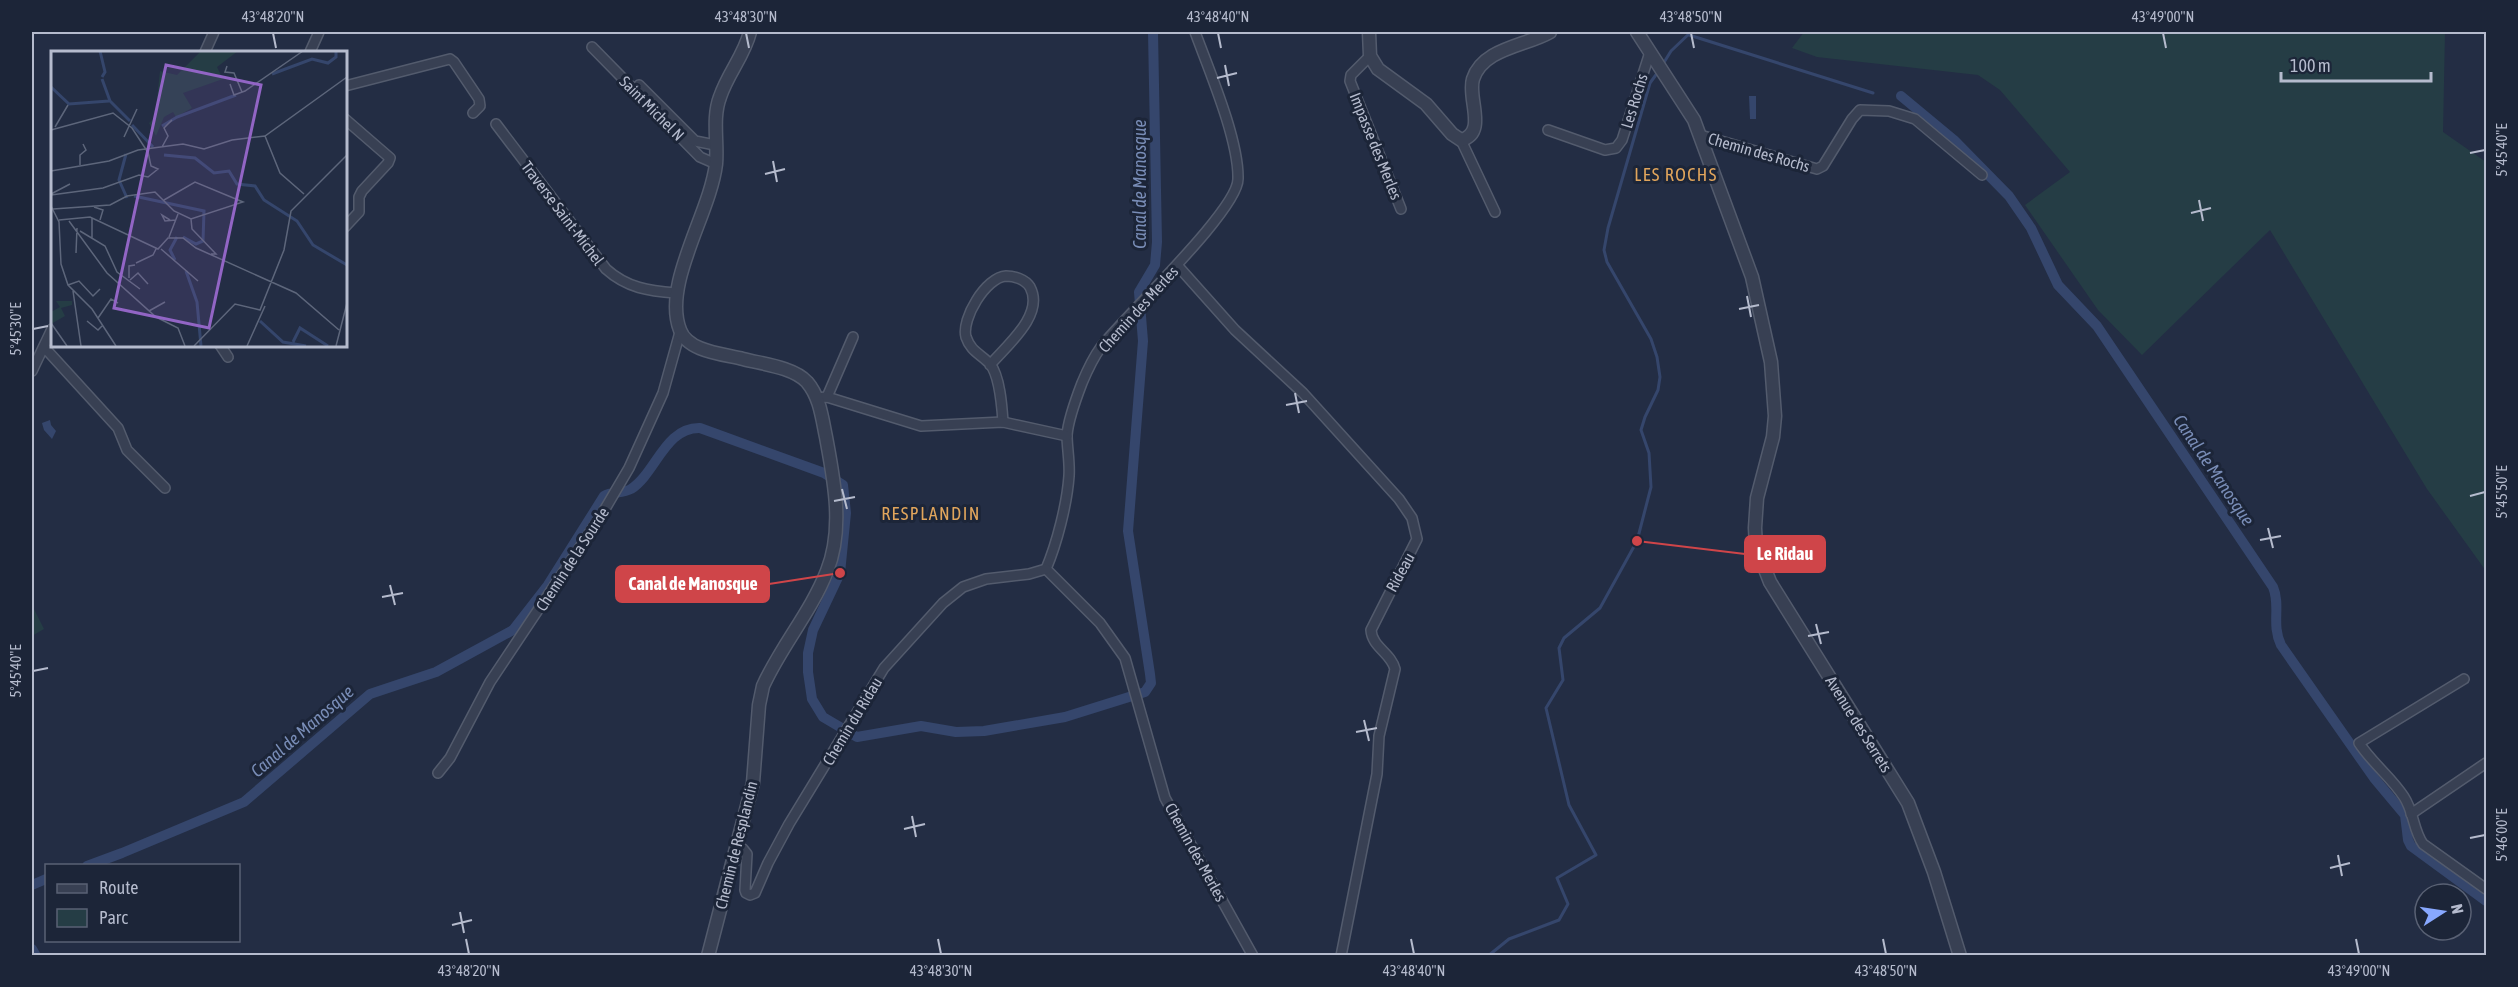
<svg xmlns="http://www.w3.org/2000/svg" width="2518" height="987" font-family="'Asap Condensed',sans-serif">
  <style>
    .green { fill: #253d45 }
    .water { fill: #35466c }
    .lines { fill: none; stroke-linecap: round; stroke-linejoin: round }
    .stream { stroke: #35466c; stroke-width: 3 }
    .canal { stroke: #35466c; stroke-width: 10 }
    .minor-casing { stroke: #535b6d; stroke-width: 12 }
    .tertiary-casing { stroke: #535b6d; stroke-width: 15 }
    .minor { stroke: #384053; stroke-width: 9 }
    .tertiary { stroke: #384053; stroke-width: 12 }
    .ticks { fill: none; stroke: #b5bbcd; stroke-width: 2 }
    .labels { text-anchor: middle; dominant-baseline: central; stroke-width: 6; stroke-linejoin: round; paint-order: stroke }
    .street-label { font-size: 16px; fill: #b5bbcd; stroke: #1c2538 }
    .neighbourhood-label { font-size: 18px; letter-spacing: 1.5px; fill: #e1a55c; stroke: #1c2538 }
    .water-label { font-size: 18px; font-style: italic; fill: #798db7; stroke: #1c2538 }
    .inset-river { fill: none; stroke: #35466c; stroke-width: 3 }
    .inset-road { fill: none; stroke: #5d667b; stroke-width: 1.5 }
    .view { fill: #9265c5; fill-opacity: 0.15; stroke: #9265c5; stroke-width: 3 }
    .inset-edge { fill: none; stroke: #b5bbcd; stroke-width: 3 }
    .leader { fill: none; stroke: #cf4549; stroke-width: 2 }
    .callout-dot { fill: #cf4549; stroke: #1c2538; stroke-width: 2 }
    .callout { fill: #cf4549; stroke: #cf4549; stroke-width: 2 }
    .callout-label { font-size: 18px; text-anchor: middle; font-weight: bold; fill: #fff }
    .neatline { fill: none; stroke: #b5bbcd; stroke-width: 2 }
    .ticks-label { font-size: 15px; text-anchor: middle; fill: #b5bbcd }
  </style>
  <rect width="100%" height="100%" fill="#232d44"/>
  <g class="green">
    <polygon points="1804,32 2445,32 2443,132 2486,162 2486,571 2427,489 2270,230 2142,355 2098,310 2025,205 2070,172 2000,90 1978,75 1817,57 1792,48"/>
    <polygon points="32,605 44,629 32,636"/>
  </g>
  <g class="water">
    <polygon points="1749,96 1756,96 1756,119 1750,119"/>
    <polygon points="50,420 51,425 56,431 52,439 44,430 42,423"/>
  </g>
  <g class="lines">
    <g class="stream">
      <polyline points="1689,35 1873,93"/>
      <polyline points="1663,64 1671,51 1691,32"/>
      <polyline points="1488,956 1509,939 1559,920 1568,904 1557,878 1596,855 1569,805 1546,708 1563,680 1559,648 1564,638 1600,608 1637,541 1651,487 1649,453 1641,430 1645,417 1658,390 1660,377 1657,357 1651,339 1607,262 1604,250 1608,228 1650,83 1658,72"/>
    </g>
    <g class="canal">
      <path d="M1901,96L1954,140L2009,196L2031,228L2058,285L2097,326L2273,587C2281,606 2271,624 2281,645L2374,778L2405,815L2408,840L2411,846L2486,901"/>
      <path d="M87,866L122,853L244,802L370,694L436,672L513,630L548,585L604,496C612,491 622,494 631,489C656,473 665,427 700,428L824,473L843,485L846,513L840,573L813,630L808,653V672L812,699L823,717L857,737L921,726L956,732L984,731L1065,717L1145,692L1151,683L1150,674L1128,531L1143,341L1139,292L1155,265L1157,242L1153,32"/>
      <polyline points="32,885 46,879"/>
      <polyline points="32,949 36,956"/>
    </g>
    <g class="minor-casing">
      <g id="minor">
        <path d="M1195,32C1209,70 1239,140 1238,179C1238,210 1126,315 1101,347C1093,358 1087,371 1082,383C1077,396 1068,422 1067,435C1067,448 1070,462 1069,476C1067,504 1057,543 1046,569L1100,623L1125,658L1165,798L1253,956"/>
        <polyline points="592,47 700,157 716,164"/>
        <polyline points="205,52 214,32"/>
        <polyline points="310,52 319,32"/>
        <polyline points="1370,56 1351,75 1350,81 1401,209"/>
        <polyline points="639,85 695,141 715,145"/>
        <polyline points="345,86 450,59 454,62 479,99 480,106 473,113"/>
        <polyline points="345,119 390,158 388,163 362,191 359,197 359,212 345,227"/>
        <path d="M496,124L606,269C627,288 649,291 676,293"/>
        <polyline points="1548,130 1605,150 1616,148 1622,140 1650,52"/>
        <polyline points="1700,135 1817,169 1823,166 1852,119 1860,110 1889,111 1915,119 1982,175"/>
        <polyline points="1461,140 1495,212"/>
        <path d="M1177,265L1235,330L1303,393L1399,499L1412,518L1417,539L1371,630C1372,647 1391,653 1395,669L1379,736L1377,774L1341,956"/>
        <polyline points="220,345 228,357"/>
        <polyline points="44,347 118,428 127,450 165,488"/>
        <path d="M990,365C1006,346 1045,315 1030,287C1025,279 1014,276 1006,276C986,277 961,319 966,337C971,352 981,354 990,364C1000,376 1002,407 1003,422"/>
        <polyline points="32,371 52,329"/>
        <polyline points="827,397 853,337"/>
        <polyline points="816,398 827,397 921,426 1003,422 1067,436"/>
        <path d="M2464,679L2359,743C2372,763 2392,778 2404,797C2414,812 2413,830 2423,844L2486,889"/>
        <polyline points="438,773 450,758 490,682 602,514 629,468 663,393 680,332"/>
        <polyline points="2411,814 2486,763"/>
        <polyline points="736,846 743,849 747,854 745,890 746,893 750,895 755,893 768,863 789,824 884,668 943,603 963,587 986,579 1029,574 1046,569"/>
      </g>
    </g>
    <g class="tertiary-casing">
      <g id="tertiary">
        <path d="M1369,32L1370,56L1378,69L1426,104L1452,134L1461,140C1488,133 1467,98 1473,79C1483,48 1526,46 1550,32"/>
        <polyline points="1637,32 1694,120 1752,277 1771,362 1775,416 1773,437 1757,498 1755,528 1756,546 1770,582 1908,803 1934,872 1960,956"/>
        <path d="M708,956L753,783L759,705L763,686C781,646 811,612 827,571C844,529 834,480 826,437C822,418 820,397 807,382C793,367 762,364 743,359C724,354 688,352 680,330C662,284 710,214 716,164C718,142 712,118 720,97C728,73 744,56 750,32"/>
      </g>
    </g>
    <use href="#minor" class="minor"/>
    <use href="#tertiary" class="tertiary"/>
  </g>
  <path class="ticks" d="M273,33L276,48M746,33L749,48M1218,33L1221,48M1691,33L1694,48M2163,33L2166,48M1225,65L1229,86M1217,78L1237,73M2470,153L2485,150M773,161L777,182M765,174L785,169M2199,200L2203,221M2191,213L2211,208M1747,296L1751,317M1739,309L1759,305M33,329L48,326M1295,393L1299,413M1286,405L1307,401M842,489L847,509M2470,496L2485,492M834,501L855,497M2268,528L2273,548M2260,540L2281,536M390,585L395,605M382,597L403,593M1816,624L1821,644M1808,636L1829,632M33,671L48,668M1364,720L1369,741M1356,732L1377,728M912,816L916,837M904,829L925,824M2470,838L2485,835M2338,855L2342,876M2330,868L2350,863M460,912L464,933M452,925L472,920M466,939L469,954M938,939L941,954M1411,939L1414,954M1883,939L1886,954M2356,939L2359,954"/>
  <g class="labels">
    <g class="street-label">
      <text transform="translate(1634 101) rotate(-73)">Les Rochs</text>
      <text transform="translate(652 108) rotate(45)">Saint Michel N</text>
      <text transform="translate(1376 146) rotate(68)">Impasse des Merles</text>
      <text transform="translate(1759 152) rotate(16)">Chemin des Rochs</text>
      <text transform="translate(563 213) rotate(53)">Traverse Saint-Michel</text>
      <text transform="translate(1138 309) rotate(-48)">Chemin des Merles</text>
      <text transform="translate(572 559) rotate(-57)">Chemin de la Sourde</text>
      <text transform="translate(1400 572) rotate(-61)">Rideau</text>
      <text transform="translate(852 721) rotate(-59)">Chemin du Ridau</text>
      <text transform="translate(1859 724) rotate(58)">Avenue des Serrets</text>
      <text transform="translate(736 845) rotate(-76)">Chemin de Resplandin</text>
      <text transform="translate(1196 852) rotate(61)">Chemin des Merles</text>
    </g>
    <g class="neighbourhood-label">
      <text x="1676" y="174">LES ROCHS</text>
      <text x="931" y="513">RESPLANDIN</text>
    </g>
    <g class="water-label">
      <text transform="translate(1139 184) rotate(-90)">Canal de Manosque</text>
      <text transform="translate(2214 470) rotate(56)">Canal de Manosque</text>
      <text transform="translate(302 731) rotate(-41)">Canal de Manosque</text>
    </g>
  </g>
  <g transform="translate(51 51)">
    <rect width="296" height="296" fill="#232d44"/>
    <path d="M150,0H187L166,16L172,28L132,42L141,57L125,66L122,61L113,66L105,85L98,72L104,67L109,20L126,24ZM5,250H21V254L10,257L14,265L0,273V261L9,256Z" fill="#253d45"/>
    <path class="inset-river" d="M49,0L54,21L51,26M221,23L261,8L277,12L285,6V0M51,28L59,50L79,70M0,36L18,53L58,50M81,74L102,96M111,75L126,66L185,44M75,103L68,129L76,147M113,104L144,107L163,122L178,120L186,133L204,135L213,149L246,170L262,194L296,214M83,145L153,160L152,190L145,193L132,186M124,209L119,199L126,186M135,220L146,251L150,295M209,270L232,291L255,295M242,291L249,277L277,295"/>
    <path class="inset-road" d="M176,15L174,21L183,22L191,41M179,33L183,44L194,40L252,0M4,76L17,54M0,79L62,62L81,77L96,100M214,85L229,122L253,143M73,86L86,58M111,96L117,85L113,77L121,69M29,114V104L35,99L32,93M0,120L58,110L87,99L132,93L153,98L181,89L214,85L296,26M0,143L19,133M0,144L52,137L88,124L97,126L107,118L100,115L97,101M0,155L8,171L10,213L17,234L41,258L65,295M43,156L52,159L49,169M2,158L59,154L76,145L104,141L123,160L140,168L192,151L144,131L113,149M140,168L141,178L165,203H160M8,169L39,166L107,198L117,187H132L145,197L245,242L288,279M119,169L111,164L114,170L125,169M18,170L56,222L105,266L127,277L134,295M29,180L54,195L66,221L89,238M118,186L127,163M41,187V167M110,198L147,230M25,202L26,177M85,212L102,204L105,198M78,227V215L84,214M79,229L87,222L97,233M17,234L28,230L42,245L49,238M22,240L30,295M98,260L114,251M47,267L60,248L67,252M36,270L47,279L51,275M0,272L16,295M143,295L184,253L209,259L233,199L240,160L296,104M196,295L214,255M285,295L296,252"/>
    <path class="view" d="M115,14L210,34L158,277L63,257Z"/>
    <rect width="296" height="296" class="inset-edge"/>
  </g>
  <path class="leader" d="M1637 541L1745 554M840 573L769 584"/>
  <g class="callout-dot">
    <circle cx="1637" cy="541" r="6"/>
    <circle cx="840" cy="573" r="6"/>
  </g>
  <g class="callout">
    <rect x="1745" y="536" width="80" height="36" rx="6"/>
    <rect x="616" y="566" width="153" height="36" rx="6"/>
  </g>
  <g class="callout-label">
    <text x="1785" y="560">Le Ridau</text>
    <text x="693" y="590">Canal de Manosque</text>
  </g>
  <rect width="2518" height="987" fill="none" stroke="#1c2538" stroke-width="66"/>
  <rect x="45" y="864" width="195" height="78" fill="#1c2538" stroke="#596174" stroke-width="1.5"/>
  <rect x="57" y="884" width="30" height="9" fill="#384053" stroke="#596174" stroke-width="1.5"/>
  <text x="99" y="894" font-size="18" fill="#b5bbcd">Route</text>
  <rect x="57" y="909" width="30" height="18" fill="#253d45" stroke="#596174" stroke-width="1.5"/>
  <text x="99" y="924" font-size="18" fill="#b5bbcd">Parc</text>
  <g transform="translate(2443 912) rotate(78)"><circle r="28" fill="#1c2538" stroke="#596174" stroke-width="1.5"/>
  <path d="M0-4.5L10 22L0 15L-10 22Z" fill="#88a8ff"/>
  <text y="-9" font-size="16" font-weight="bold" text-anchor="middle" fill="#b5bbcd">N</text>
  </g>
  <path d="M2281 72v9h150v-9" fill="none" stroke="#b5bbcd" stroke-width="3"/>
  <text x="2290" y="72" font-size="18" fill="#b5bbcd" stroke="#1c2538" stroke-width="4.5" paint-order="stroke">100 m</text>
  <rect x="33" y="33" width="2452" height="921" class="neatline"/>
  <g class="ticks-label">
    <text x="273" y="22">43°48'20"N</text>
    <text x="746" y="22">43°48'30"N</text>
    <text x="1218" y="22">43°48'40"N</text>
    <text x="1691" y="22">43°48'50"N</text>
    <text x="2163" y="22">43°49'00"N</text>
    <text transform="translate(2502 150) rotate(-90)" y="5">5°45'40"E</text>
    <text transform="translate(16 329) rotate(-90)" y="5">5°45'30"E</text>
    <text transform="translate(2502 492) rotate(-90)" y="5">5°45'50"E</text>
    <text transform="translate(16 671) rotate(-90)" y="5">5°45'40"E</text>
    <text transform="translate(2502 835) rotate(-90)" y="5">5°46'00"E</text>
    <text x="469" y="976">43°48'20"N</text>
    <text x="941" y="976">43°48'30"N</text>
    <text x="1414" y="976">43°48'40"N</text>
    <text x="1886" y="976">43°48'50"N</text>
    <text x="2359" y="976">43°49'00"N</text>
  </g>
</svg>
